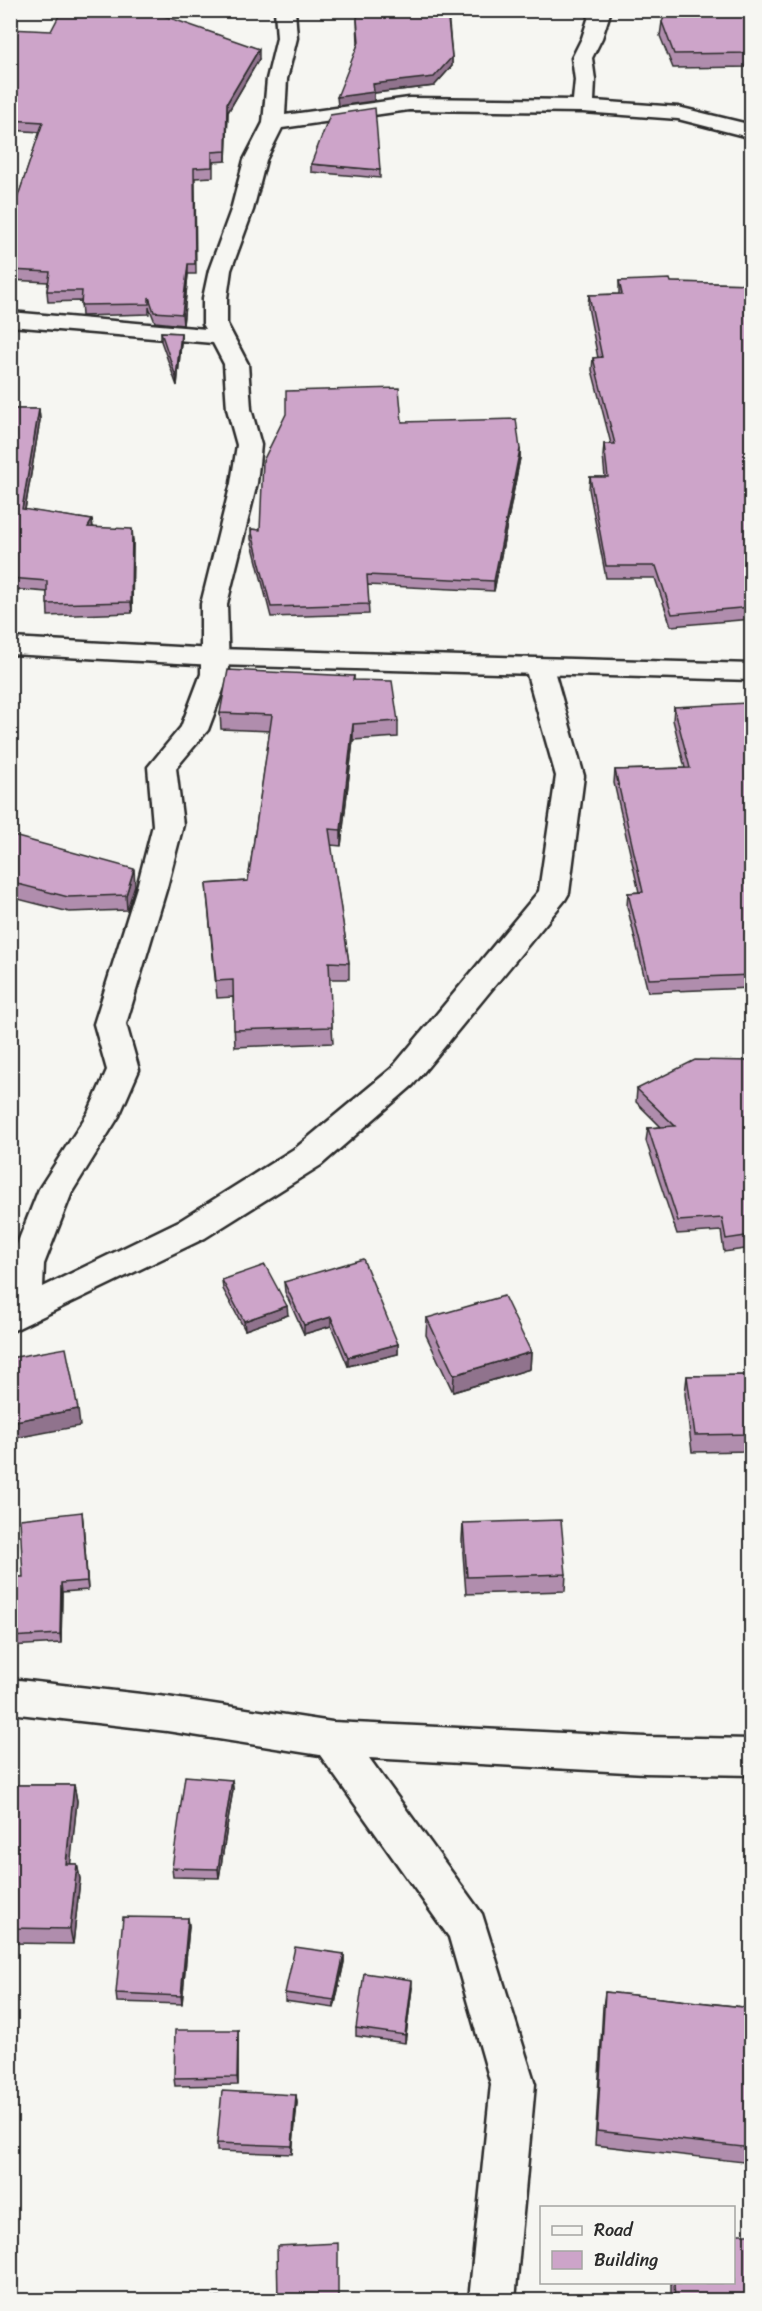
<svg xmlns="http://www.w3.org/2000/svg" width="762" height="2311" font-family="Sriracha,sans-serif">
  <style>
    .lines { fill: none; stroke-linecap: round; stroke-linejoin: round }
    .minor-casing { stroke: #2b2b2b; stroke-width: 5 }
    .tertiary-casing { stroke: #2b2b2b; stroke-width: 5 }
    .minor { fill: #f6f6f2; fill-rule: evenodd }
    .tertiary { fill: #f6f6f2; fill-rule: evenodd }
    .wall { fill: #b08dad; stroke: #2b2b2b; stroke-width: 1.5 }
    .shaded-wall { fill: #90738d; stroke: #2b2b2b; stroke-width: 1.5 }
    .building { fill: #cda4c9; stroke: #2b2b2b; stroke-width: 1.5 }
  </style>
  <rect width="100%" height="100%" fill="#f6f6f2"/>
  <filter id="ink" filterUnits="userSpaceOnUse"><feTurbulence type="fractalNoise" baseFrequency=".0167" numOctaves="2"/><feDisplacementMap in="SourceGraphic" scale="12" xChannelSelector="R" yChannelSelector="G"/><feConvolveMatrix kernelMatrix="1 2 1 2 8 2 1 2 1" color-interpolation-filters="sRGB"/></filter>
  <g filter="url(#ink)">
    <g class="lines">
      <g class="minor-casing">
        <g id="minor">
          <polygon points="275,10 295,10 297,38 287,79 285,115 409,98 573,100 575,80 572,58 582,38 591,10 611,10 602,38 592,58 595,80 594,101 678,107 752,125 752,138 678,119 583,112 409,110 282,128 266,160 253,210 231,270 227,298 227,324 248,364 251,409 261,445 257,483 227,604 229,674 208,730 176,768 183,825 167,887 126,1024 139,1070 119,1116 72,1192 44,1264 43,1287 181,1220 297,1147 391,1069 539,891 556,776 525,667 529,661 539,659 549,661 553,667 584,776 569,893 565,900 413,1085 321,1165 205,1238 10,1332 10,1262 39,1189 88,1113 107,1070 94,1024 137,887 153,825 148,767 181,727 201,674 201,604 231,483 237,445 227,409 224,364 213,343 10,326 10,312 206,329 203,324 203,298 209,270 231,210 244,160 263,123 267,79 277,38"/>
          <polygon points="10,1679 167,1697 332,1722 645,1737 752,1739 752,1775 645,1773 369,1758 482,1914 535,2084 515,2300 469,2300 491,2084 449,1937 320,1755 167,1731 10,1713"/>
        </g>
      </g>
      <g class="tertiary-casing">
        <polygon id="tertiary" points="10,638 215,649 752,664 752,680 215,665 10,654"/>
      </g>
      <use href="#minor" class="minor"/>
      <use href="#tertiary" class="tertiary"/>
    </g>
    <g class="wall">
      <polygon points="359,10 506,10 448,12 452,57 452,66 434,86 374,93 374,101 338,106 358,44 357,19"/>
      <polygon points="752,10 752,67 673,68 660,36 662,22"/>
      <polygon points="10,29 259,59 228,112 226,161 213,162 213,177 195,178 196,274 188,274 183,325 155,322 149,307 149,314 82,316 81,301 48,302 47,291 48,282 10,280 10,220 40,132 10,130"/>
      <polygon points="311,164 380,170 380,178 311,172"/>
      <polygon points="619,281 752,284 752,619 671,626 655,578 606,578 589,489 590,477 605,477 603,456 604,444 611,444 592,370 593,358 598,358 588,307 589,295 619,294"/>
      <polygon points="161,332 181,333 181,343 177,386 161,341"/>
      <polygon points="10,409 39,409 40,420 25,510 92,520 93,527 133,540 132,613 48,616 47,592 10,589"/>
      <polygon points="402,422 520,449 520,458 494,591 367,585 369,614 271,617 251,539 251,529 260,530"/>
      <polygon points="354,676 354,680 398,721 398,737 353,740 341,846 331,845 349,963 349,979 329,979 333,1043 235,1047 233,997 217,998 206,884 248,881 270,731 221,729 220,713"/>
      <polygon points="674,707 752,721 752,988 648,992 627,906 628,893 639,892 614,783 615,770 685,768 673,720"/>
      <polygon points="10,835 135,885 127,910 69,912 10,897"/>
      <polygon points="752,1061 752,1248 724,1252 721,1231 677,1234 646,1141 648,1128 661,1127 636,1102 637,1089"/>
      <polygon points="222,1280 288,1315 245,1330 223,1289"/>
      <polygon points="284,1282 398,1344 398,1354 348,1366 331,1326 304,1334 285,1292"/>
      <polygon points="427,1318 531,1352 530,1369 453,1392 426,1335"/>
      <polygon points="752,1375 752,1451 692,1452 685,1394 687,1376"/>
      <polygon points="82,1512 88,1590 62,1592 61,1643 10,1646 10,1577 23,1577"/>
      <polygon points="463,1523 566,1574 565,1591 466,1594 462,1540"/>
      <polygon points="232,1780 233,1789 219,1878 173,1877 172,1868"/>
      <polygon points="10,1785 74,1785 77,1801 70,1864 77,1864 80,1879 73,1944 10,1943"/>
      <polygon points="188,1918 189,1926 182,2004 117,2002 116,1993"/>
      <polygon points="344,1954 344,1962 334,2008 285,2001 285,1993"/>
      <polygon points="412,1988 405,2043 356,2036 356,2028"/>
      <polygon points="605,1992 752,2008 752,2163 595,2145 603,2007"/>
      <polygon points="238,2030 238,2085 175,2086 174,2078"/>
      <polygon points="296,2095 297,2103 292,2154 217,2151 217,2143"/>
      <polygon points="671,2283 734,2283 752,2301 671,2301"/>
    </g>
    <g class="shaded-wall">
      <polygon points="259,49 259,59 228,112 226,161 227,103"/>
      <polygon points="452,57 452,66 434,86 374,93 374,101 338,106 337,97"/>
      <polygon points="188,264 188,274 183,325 182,314"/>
      <polygon points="181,333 181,343 177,386 176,377"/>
      <polygon points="39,409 40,420 23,521 22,509"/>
      <polygon points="520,449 520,458 494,591 494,581"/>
      <polygon points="92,520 93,531 88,527"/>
      <polygon points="132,529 133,540 132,613 131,602"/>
      <polygon points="353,724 353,740 341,846 341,830"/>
      <polygon points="134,869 135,885 127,910 126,895"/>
      <polygon points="287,1306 288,1315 245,1330 244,1321"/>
      <polygon points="331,1317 331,1326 304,1334 304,1325"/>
      <polygon points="398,1344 398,1354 348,1366 348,1357"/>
      <polygon points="531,1352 530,1369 453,1392 454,1375"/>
      <polygon points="78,1409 80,1426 10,1439 10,1422"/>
      <polygon points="82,1512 83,1521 88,1590 87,1581"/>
      <polygon points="61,1583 62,1592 61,1643 60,1634"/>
      <polygon points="232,1780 233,1789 219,1878 218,1869"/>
      <polygon points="74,1785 77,1801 69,1879 66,1864"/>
      <polygon points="77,1864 80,1879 73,1944 70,1929"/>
      <polygon points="188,1918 189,1926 182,2004 181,1996"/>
      <polygon points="344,1954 344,1962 334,2008 334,2000"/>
      <polygon points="412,1980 412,1988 405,2043 405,2035"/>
      <polygon points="238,2030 238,2085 237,2077"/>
      <polygon points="296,2095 297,2103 292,2154 292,2146"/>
    </g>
    <g class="building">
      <polygon points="62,10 147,10 259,49 227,103 226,151 212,152 212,167 194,168 195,264 188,264 182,314 154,312 149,297 149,304 81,305 82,291 47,291 50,272 10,270 10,220 43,122 10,120 10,29 51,31"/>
      <polygon points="359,10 447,10 452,57 434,77 373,84 374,92 337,97 359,42 357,19"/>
      <polygon points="667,10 752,10 752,53 674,54 662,22"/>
      <polygon points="375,108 380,170 311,164 330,115"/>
      <polygon points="670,279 671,282 752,284 752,607 672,614 656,566 606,566 590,477 608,477 604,444 615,444 593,358 602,357 589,295 622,294 619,281"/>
      <polygon points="161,332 181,333 176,377"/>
      <polygon points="399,388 402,422 516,419 520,449 494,581 367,575 369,604 271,607 251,529 260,530 263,461 286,414 286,391"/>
      <polygon points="10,409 39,409 22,509 92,520 88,527 132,529 131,602 47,604 47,581 10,578"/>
      <polygon points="228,670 354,676 353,680 392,681 398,721 353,724 341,830 329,829 349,963 329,962 332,1027 234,1030 233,980 216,981 206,884 248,881 272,715 220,713"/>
      <polygon points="747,703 752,721 752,975 649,979 628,893 643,892 615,770 690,768 674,707"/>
      <polygon points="10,835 134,869 126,895 68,897 10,882"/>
      <polygon points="695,1060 752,1061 752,1235 726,1239 722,1218 678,1221 648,1128 675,1126 637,1089"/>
      <polygon points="363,1259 398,1344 348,1357 331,1317 304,1325 284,1282"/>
      <polygon points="265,1265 287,1306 244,1321 222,1280"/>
      <polygon points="504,1296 531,1352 454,1375 427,1318"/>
      <polygon points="66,1348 78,1409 10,1422 10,1358"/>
      <polygon points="752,1375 752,1434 695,1435 687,1376"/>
      <polygon points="82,1512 87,1581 61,1583 60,1634 10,1637 10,1577 23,1577 20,1519"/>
      <polygon points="561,1520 566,1574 467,1577 463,1523"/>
      <polygon points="185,1776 232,1780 218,1869 172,1868"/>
      <polygon points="10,1785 74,1785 66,1864 77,1864 70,1929 10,1928"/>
      <polygon points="123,1917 188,1918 181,1996 116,1993"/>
      <polygon points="295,1947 344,1954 334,2000 285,1993"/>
      <polygon points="364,1973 412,1980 405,2035 356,2028"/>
      <polygon points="605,1992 752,2008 752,2148 597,2131"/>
      <polygon points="175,2030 238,2030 237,2077 174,2078"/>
      <polygon points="222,2091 296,2095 292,2146 217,2143"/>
      <polygon points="734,2234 752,2234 752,2301 675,2301 674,2283 734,2283"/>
      <polygon points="338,2243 338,2301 278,2301 277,2246"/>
      <polygon points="257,2297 257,2301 189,2301 189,2299"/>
    </g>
  </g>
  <rect width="762" height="2311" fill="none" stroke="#f6f6f2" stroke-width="36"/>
  <rect x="18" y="18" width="726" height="2275" fill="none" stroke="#2b2b2b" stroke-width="2" filter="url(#ink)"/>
  <rect x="540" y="2206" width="195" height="78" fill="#f6f6f2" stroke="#a5a5a2" stroke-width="1.5"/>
  <rect x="552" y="2226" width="30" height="9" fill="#f6f6f2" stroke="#a5a5a2" stroke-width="1.5"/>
  <text x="594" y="2236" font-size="18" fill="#2b2b2b">Road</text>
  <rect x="552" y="2251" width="30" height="18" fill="#cda4c9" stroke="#a5a5a2" stroke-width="1.5"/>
  <text x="594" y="2266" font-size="18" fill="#2b2b2b">Building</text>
</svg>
